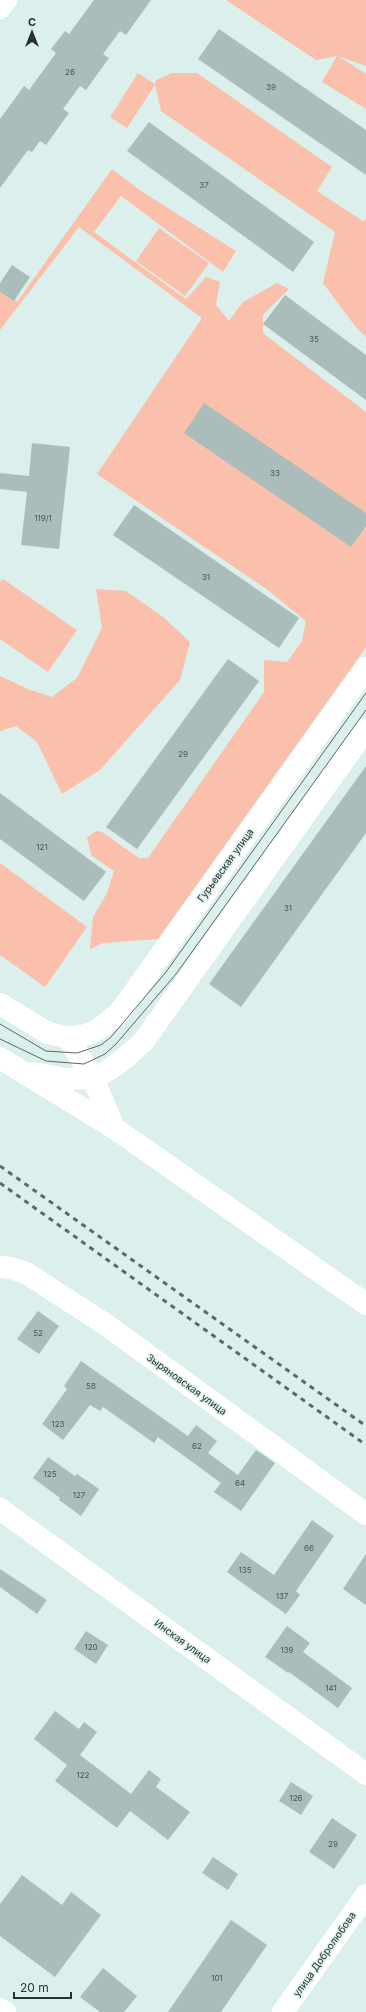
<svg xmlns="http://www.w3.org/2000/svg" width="366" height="2012" font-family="Inter,sans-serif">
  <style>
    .green { fill: #fbc0ac }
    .building { fill: #aabdba }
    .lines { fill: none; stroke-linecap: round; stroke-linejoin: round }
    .minor { stroke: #fff; stroke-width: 22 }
    .major { stroke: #fff; stroke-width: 22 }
    .highway { stroke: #fff; stroke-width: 22 }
    .tram { stroke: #5d6867; stroke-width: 1 }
    .rail { stroke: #5d6867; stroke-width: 3; stroke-dasharray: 5 5; stroke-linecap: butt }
    .labels { text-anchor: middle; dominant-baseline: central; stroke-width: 3; stroke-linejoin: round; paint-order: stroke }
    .number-label { font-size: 8px; fill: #495452 }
    .street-label { font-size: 10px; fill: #293130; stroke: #dbefec }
  </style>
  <rect width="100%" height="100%" fill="#dbefec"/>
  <g class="green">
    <polygon points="226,0 366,0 366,66 338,56 366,74 366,109 322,82 337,56 316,60"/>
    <polygon points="138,73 155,84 156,80 172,73 197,73 332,167 317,191 363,221 366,219 366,337 355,326 323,283 335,232 161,111 155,85 127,128 110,117"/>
    <polygon points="112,169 141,191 236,251 223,272 121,196 94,232 186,299 206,277 220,282 216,305 229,321 243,302 277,283 289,289 263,315 263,333 366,412 366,647 158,939 103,943 90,949 93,917 107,893 114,871 91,855 87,837 96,831 102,832 139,858 148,858 264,692 264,660 287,662 302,641 306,621 265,588 97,474 202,318 79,227 0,330 0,291 17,302"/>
    <polygon points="159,228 209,263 185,296 136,261"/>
    <polygon points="3,579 77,630 48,672 0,639 0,582"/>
    <polygon points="96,589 126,591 163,617 190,642 180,680 100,770 62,794 37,742 16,726 0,731 0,676 28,689 52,697 77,678 102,628"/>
    <polygon points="0,863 87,927 45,987 0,955"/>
  </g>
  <g class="building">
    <polygon points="94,0 151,0 126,35 120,31 103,54 109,58 86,90 80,86 63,109 69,113 46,145 40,141 32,152 28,150 0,188 0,119 24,86 29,90 56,53 51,49 65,31 69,34"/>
    <polygon points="219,29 366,130 366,175 198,59"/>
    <polygon points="149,122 314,242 293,272 127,151"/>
    <polygon points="12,265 30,277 14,301 0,292 0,283"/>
    <polygon points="285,295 366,355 366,400 263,324"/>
    <polygon points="204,403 366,513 366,526 351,547 184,433"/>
    <polygon points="32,443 70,447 59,549 21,545 27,492 0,489 0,473 29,476"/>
    <polygon points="134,505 299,618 279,648 113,535"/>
    <polygon points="228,659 259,681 137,849 106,827"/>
    <polygon points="366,766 366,833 241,1007 209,984"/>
    <polygon points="0,793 106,872 84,901 0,839"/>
    <polygon points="38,1311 59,1326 39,1354 17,1339"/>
    <polygon points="81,1361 188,1436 196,1425 217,1441 208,1453 238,1475 256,1450 275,1463 241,1511 214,1492 221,1483 158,1437 154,1443 103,1407 100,1411 90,1405 63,1440 42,1424 67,1389 64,1386"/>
    <polygon points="48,1457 75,1476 77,1474 99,1489 81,1516 59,1500 60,1498 33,1478"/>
    <polygon points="312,1520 334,1536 296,1591 300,1595 286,1614 227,1572 241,1552 274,1575"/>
    <polygon points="366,1554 366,1605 343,1589"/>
    <polygon points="0,1569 47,1600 37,1614 0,1587"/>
    <polygon points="287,1626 310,1643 303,1652 352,1688 338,1708 289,1672 288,1673 265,1657"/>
    <polygon points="86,1631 108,1645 96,1664 74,1649"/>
    <polygon points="55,1711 79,1729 84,1722 97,1732 80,1755 131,1794 149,1770 161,1779 156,1787 190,1812 168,1840 130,1811 117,1828 55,1781 67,1765 34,1739"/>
    <polygon points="291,1782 313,1796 301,1815 279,1801"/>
    <polygon points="332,1818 357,1835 334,1869 309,1852"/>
    <polygon points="213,1857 238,1874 228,1890 202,1873"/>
    <polygon points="22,1875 62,1905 71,1892 101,1915 55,1977 0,1936 0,1904"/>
    <polygon points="231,1920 267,1945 221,2012 168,2012"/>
    <polygon points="103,1968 137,1996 124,2012 100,2012 80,1997"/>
  </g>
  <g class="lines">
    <g class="minor">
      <polyline points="0,8 6,0"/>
      <path d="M67,1037C92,1038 102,1027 120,1012L366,668"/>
      <path d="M93,1078C113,1070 127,1056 143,1042L366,729"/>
      <polyline points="0,1267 11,1268 26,1273 105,1324 366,1514"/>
      <polyline points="0,1509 366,1774"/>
    </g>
    <g class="major">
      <polyline points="0,1004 48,1033 67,1037 93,1078 114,1128"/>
      <polyline points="0,1058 114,1128 366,1304"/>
      <polyline points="33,1073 65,1079 93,1078"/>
      <polyline points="283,2012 366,1895"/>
    </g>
    <polyline class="highway" points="0,2009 5,2012"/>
    <g class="tram">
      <polyline points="0,1024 46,1051 77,1053 101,1045 111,1037 166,972 366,693"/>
      <polyline points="0,1039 46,1061 84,1064 105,1054 116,1044 176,974 366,710"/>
    </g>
    <g class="rail">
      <polyline points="0,1166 366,1426"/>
      <polyline points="0,1183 366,1445"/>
    </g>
  </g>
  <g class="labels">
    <g class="number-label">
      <text x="70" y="72">26</text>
      <text x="271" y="87">39</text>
      <text x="204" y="185">37</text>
      <text x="314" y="339">35</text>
      <text x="275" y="473">33</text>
      <text x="43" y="518">119/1</text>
      <text x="206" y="577">31</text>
      <text x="183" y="754">29</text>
      <text x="42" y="847">121</text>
      <text x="288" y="908">31</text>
      <text x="38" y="1333">52</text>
      <text x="91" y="1386">58</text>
      <text x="58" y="1424">123</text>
      <text x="197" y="1446">62</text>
      <text x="50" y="1474">125</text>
      <text x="240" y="1483">64</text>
      <text x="79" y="1495">127</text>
      <text x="309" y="1548">66</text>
      <text x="245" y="1570">135</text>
      <text x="282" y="1596">137</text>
      <text x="91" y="1647">120</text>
      <text x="287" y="1650">139</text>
      <text x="331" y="1688">141</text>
      <text x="83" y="1775">122</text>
      <text x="296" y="1798">126</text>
      <text x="333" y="1844">29</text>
      <text x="217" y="1978">101</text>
    </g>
    <g class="street-label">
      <text transform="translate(225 865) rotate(-54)">Гурьевская улица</text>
      <text transform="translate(187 1384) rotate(36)">Зыряновская улица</text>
      <text transform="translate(183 1641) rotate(36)">Инская улица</text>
      <text transform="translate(324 1954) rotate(-55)">улица Добролюбова</text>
    </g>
  </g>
  <g transform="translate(32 32)" stroke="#dbefec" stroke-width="3" paint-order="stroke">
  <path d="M0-3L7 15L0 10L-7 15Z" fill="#293130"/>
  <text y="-6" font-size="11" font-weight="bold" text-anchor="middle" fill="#293130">С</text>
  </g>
  <path d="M14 1992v6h57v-6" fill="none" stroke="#293130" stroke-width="2"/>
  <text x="20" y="1992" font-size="12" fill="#293130" stroke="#dbefec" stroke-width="3" paint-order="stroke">20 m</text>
</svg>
